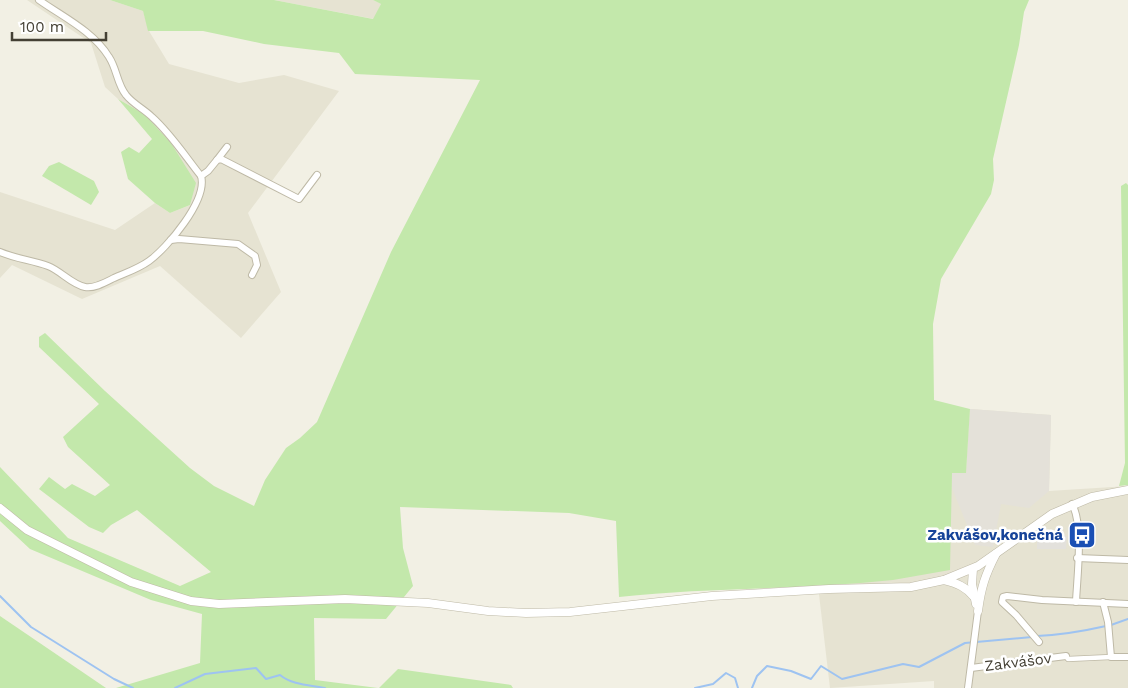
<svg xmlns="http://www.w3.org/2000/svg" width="1128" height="688" font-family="'Work Sans',sans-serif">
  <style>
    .residential { fill: #e6e3d2 }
    .industrial { fill: #e4e1d9 }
    .green { fill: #c3e8ab }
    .parking { fill: #e3e1dc }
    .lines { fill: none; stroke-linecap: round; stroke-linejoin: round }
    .stream { stroke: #9ec3f1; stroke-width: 2 }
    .pedestrian-casing { stroke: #beb9a6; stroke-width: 6 }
    .minor-casing { stroke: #beb9a6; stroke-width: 8 }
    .tertiary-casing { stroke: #beb9a6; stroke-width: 9 }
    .pedestrian { stroke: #fff; stroke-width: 4.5 }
    .minor { stroke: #fff; stroke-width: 6 }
    .tertiary { stroke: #fff; stroke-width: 8 }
    .labels { text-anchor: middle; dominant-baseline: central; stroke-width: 5; stroke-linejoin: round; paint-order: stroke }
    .transit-label { font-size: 15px; font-weight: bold; fill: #164399; stroke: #fff; text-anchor: end }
    .street-label { font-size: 15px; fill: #444034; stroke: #fff }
  </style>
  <rect width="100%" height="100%" fill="#f2f0e4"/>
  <g class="residential">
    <polygon points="27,0 110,0 143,11 149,31 169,64 239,83 284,75 339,91 248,213 281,292 241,338 160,266 82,299 12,265 0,278 0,192 115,230 155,203 170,213 190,205 144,114 118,99 105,87 91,43"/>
    <polygon points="274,0 373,0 381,4 374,19"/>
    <polygon points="970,409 1051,415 1049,491 1128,486 1128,688 934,688 934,681 830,688 818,586 894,579 952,472 966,473"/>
  </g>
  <polygon class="industrial" points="970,409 1051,415 1049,491 1029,508 1001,504 993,547 975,545 952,488 952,472 966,473"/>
  <g class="green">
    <path d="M110,0H274L373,19L381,4L373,0H1029L1024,12L1019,45L993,159L994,180L991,194L941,279L933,324L934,400L970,409L966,473H952L950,570C931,573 912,577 893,580C802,590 710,587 619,597L616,521L569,513L400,507L403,548L413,586L386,619L314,618L315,680L378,688H116L200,663L202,614L151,600L30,549L0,521V467L68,538L180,586L211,572L137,510L111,525L103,533L89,527L39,489L49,477L65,489L72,484L95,496L110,485L68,447L63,437L99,404L39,347V337L45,333L105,391L190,468L214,486L254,506L265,480L286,448L300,438L317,422L391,252L480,80L355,74L339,53L264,44L203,31H148L143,11Z"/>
    <polygon points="118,99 144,114 171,143 196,183 190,205 170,213 155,203 128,179 121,152 129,147 139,153 152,139"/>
    <polygon points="59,162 94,181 99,192 91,205 42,176 49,166"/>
    <polygon points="1126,183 1128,185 1128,485 1119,486 1125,463 1121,186"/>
    <polygon points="0,616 106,688 0,688"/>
    <polygon points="398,669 511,685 513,688 379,688"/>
  </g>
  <polygon class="parking" points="1037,535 1067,536 1066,549 1037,549"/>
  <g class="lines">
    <g class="stream">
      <polyline points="0,596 31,627 114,679 133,688"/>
      <polyline points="1111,625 1128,619"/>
      <path d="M1037,636C1060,635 1084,631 1106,626"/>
      <path d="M175,688L205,674L256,668L266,679L280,675C292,685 310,685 325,688"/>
      <polyline points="695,688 713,684 726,673 735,678 738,688"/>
      <polyline points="752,688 757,676 767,666 791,671 811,679 821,666 842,679 903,664 919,667 965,643 1032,637"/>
    </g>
    <g class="pedestrian-casing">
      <polyline id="pedestrian" points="1066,656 1068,659 1111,657"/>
    </g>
    <g class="minor-casing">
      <g id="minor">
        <polyline points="217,160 227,147"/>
        <polyline points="201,176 208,171 217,160 221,159 299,199 317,175"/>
        <polyline points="171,240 179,239 238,244 255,256 257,265 252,275"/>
        <path d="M0,252C16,259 32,260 48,266C61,271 71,284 85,287C94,289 106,282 114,278C125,273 138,269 149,261C167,248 208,200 201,176C185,156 171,134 152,117C144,109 133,104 126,95C117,84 117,69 109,57C93,31 63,17 39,0"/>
        <path d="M1072,504C1084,525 1077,577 1076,602"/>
        <polyline points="1077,558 1128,560"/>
        <polyline points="1103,602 1108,622 1111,657 1128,657"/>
        <polyline points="1039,642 1016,615 1002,602 1003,597 1007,596 1042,600 1128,604"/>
        <polyline points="971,668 1066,656"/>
        <polyline points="968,688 978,611"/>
      </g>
    </g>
    <g class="tertiary-casing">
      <g id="tertiary">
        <polyline points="0,508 27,530 131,582 191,601 219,604 345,599 428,603 488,611 526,613 570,612 712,596 829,589 911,587 944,580 978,566 1052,514 1092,497 1128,490"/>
        <polyline points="973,569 972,584 976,604"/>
        <path d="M944,580C957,583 966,587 974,597"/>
        <path d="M978,611C981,588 985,575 996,554"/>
      </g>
    </g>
    <use href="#pedestrian" class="pedestrian"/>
    <use href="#minor" class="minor"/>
    <use href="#tertiary" class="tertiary"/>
  </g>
  <defs>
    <g id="bus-square" transform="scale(1.4375)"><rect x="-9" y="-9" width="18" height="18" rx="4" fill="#1a4fb4" stroke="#fff"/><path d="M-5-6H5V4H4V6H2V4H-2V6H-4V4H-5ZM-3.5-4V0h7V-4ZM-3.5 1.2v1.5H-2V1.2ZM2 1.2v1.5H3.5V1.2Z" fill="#fff"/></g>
  </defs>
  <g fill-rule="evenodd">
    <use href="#bus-square" x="1082" y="535"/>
  </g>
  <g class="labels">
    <g class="transit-label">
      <text x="1063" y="535">Zakvášov,konečná</text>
    </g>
    <g class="street-label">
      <text transform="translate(1018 662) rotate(-7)">Zakvášov</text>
    </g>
  </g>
  <path d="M12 32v8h94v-8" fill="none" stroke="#444034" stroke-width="2.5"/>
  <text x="20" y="32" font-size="15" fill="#444034" stroke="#ffffff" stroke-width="4" paint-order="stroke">100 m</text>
</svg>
